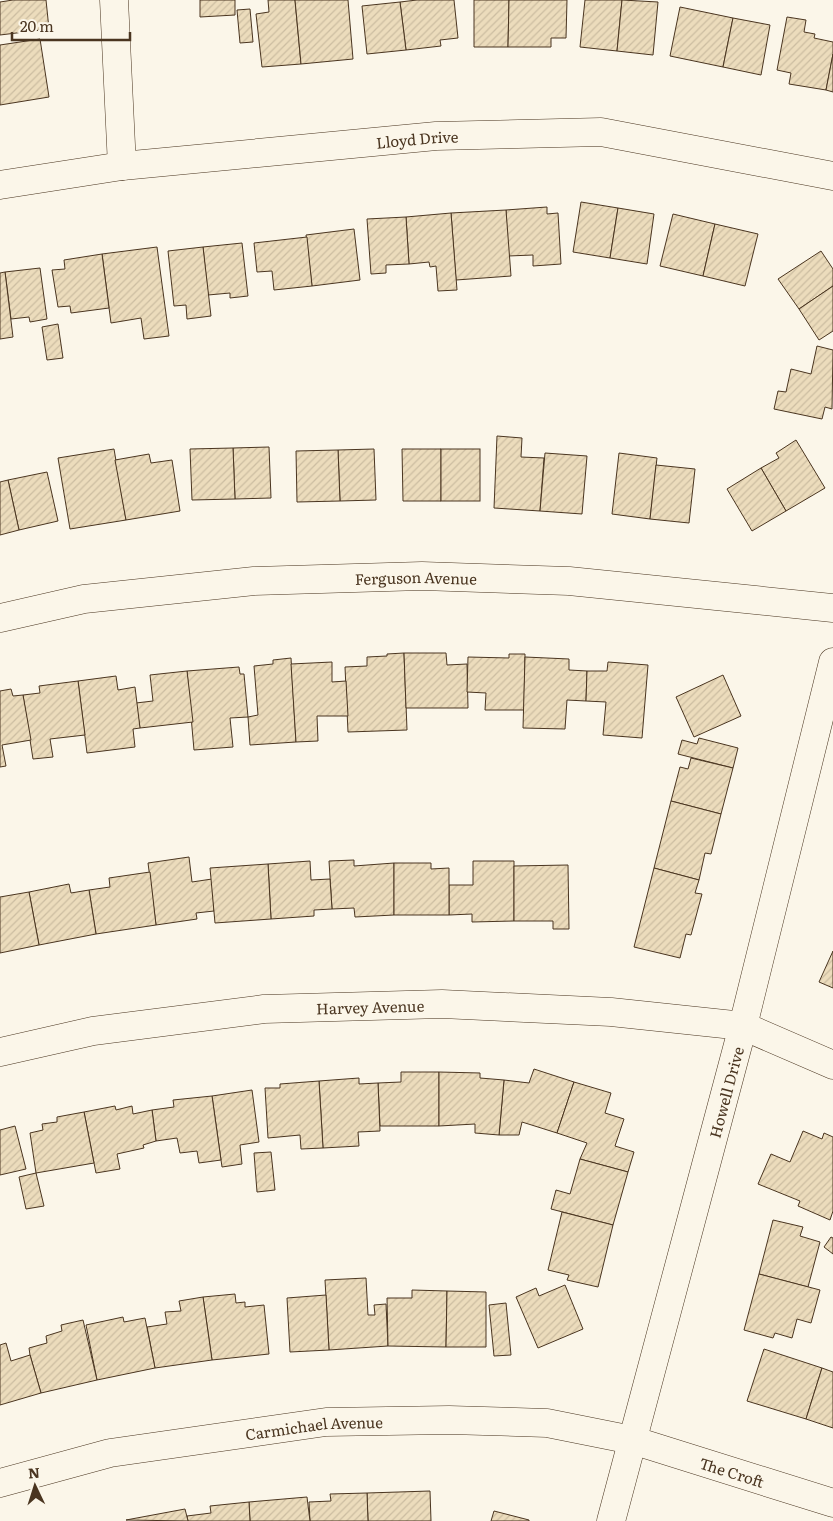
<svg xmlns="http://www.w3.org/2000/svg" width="833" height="1521" font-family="Literata,serif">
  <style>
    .building { fill: url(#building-hatch); stroke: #4a3520 }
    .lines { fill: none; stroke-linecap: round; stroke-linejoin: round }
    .minor-casing { stroke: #4a3520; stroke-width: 29 }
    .minor { stroke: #fbf6e9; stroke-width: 28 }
    .labels { text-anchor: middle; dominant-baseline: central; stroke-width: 4; stroke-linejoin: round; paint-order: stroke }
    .street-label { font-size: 15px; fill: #4a3520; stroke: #fbf6e9 }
  </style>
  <defs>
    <pattern id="building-hatch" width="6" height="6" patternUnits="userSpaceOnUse" patternTransform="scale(1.25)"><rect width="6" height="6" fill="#ecdcbc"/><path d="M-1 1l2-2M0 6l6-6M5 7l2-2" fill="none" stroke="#ccbda1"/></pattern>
  </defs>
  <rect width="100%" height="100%" fill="#fbf6e9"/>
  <g class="building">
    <polygon points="13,0 46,0 49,29 0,35 0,2"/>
    <polygon points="200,0 235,0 235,15 200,17"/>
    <polygon points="268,0 295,0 301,64 262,67 256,14 269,12"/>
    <polygon points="295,0 348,0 353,59 301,64"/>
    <polygon points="417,0 454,0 458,38 440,40 441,46 406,50 400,2"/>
    <polygon points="474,0 509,0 508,47 474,47"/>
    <polygon points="509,0 567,0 566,38 551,38 551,47 508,47"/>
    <polygon points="585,0 622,0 617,51 580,47"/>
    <polygon points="622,0 658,2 653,55 617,51"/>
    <polygon points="400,2 406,50 367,54 362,6"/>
    <polygon points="680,7 733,18 723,67 670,56"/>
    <polygon points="250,9 253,42 240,43 237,10"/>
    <polygon points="787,17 806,20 804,32 815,34 814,38 833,42 833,54 826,90 789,84 791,73 777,70"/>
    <polygon points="733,18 770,25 761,75 723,67"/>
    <polygon points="40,39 49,97 0,105 0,45"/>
    <polygon points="833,54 833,92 826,90"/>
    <polygon points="581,202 618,208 610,258 573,252"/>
    <polygon points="547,207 547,214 558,213 561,264 533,266 533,255 508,256 506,210"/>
    <polygon points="618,208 654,214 647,264 610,258"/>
    <polygon points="506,210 511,276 456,280 451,213"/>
    <polygon points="451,213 457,290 438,291 436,266 430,267 429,262 409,264 406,217"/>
    <polygon points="673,214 715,224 703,276 660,266"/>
    <polygon points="406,217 409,264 386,265 386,273 371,274 367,219"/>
    <polygon points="715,224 758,234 745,286 703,276"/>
    <polygon points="354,229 360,280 312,286 306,235"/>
    <polygon points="307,237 312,286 274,290 272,271 257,272 254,243"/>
    <polygon points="242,243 248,296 230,298 230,293 208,295 203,247"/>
    <polygon points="157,247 169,336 144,339 141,318 111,323 102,254"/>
    <polygon points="203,247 211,316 187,319 186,305 174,306 168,251"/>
    <polygon points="821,251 833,269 833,286 799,309 778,279"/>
    <polygon points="102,254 109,308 71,313 70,306 58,307 52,270 65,269 64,260"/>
    <polygon points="40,268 47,319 30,322 29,317 11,319 5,272"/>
    <polygon points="5,272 13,337 0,339 0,273"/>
    <polygon points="833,286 833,331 819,340 799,309"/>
    <polygon points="58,324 63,358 47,360 42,327"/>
    <polygon points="817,346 833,350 832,409 825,407 822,419 774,409 778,391 786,392 791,369 811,374"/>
    <polygon points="497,436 522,438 521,457 544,458 540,511 494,508"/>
    <polygon points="796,440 825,488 786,511 761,468 779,458 776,453"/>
    <polygon points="269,447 271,498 235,499 233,448"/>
    <polygon points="233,448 235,499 192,500 190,449"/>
    <polygon points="114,449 126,520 70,529 58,458"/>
    <polygon points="374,449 376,500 340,501 338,450"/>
    <polygon points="402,449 441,449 441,501 403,501"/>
    <rect x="441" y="449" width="39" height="52"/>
    <polygon points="338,450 340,501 297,502 296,451"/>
    <polygon points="545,453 587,456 582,514 540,511"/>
    <polygon points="619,453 657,458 650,519 612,514"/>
    <polygon points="149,454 151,463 172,460 180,511 126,520 115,460"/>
    <polygon points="656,465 695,469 689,523 650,519"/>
    <polygon points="761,468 786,511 752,531 727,489"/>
    <polygon points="47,472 58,521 19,530 8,480"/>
    <polygon points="8,480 19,530 0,535 0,482"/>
    <polygon points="404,653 407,730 348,732 345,667 367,666 367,657 387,656 387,654"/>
    <polygon points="404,653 446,653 447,665 467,664 468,708 406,708"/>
    <polygon points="509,654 525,654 524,710 485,710 486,693 467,692 468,657 509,658"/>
    <polygon points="525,657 569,659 569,670 587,671 586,701 567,700 565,729 523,728"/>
    <polygon points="291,658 296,742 250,745 248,717 258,715 254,666 273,664 273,660"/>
    <polygon points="332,662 332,682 346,681 348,716 317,716 318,741 296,742 291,664"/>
    <polygon points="608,662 648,665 642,738 603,735 606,702 586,701 587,671 607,671"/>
    <polygon points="239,667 240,674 244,674 248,717 230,718 233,747 194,750 187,671"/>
    <polygon points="187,671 193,722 140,728 136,703 153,701 150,675"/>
    <polygon points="723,675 741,716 694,737 676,697"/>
    <polygon points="116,676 118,690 135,687 140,728 133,729 135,747 87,753 78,681"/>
    <polygon points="78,681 85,735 50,739 53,757 33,759 23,695 40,693 39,686"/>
    <polygon points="11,689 13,696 23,695 31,740 2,745 6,766 0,767 0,691"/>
    <polygon points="699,738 738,748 733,768 678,754 682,740 697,744"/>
    <polygon points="691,758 733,768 721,814 671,801 680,767 688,769"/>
    <polygon points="671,801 721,814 711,854 705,853 699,880 654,868"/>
    <polygon points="189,857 192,882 212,879 214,911 196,913 197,919 156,925 148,863"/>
    <polygon points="354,860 354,866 394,863 394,915 355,917 354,908 332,909 329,861"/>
    <polygon points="310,861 311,880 330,879 332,909 314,910 314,916 271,919 268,864"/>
    <polygon points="473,861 514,861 514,921 472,922 472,914 449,915 449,885 473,885"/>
    <polygon points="394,863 431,863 431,869 449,868 449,915 394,915"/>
    <polygon points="268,864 271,919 215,923 210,868"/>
    <polygon points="568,865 569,929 553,929 553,921 514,921 514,866"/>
    <polygon points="654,868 699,880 695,893 702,894 691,935 686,934 680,958 634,947"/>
    <polygon points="150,872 156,925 96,934 89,890 110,887 109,878"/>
    <polygon points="69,884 71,893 89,890 96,934 39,945 29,892"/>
    <polygon points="29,892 39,945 0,953 0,897"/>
    <polygon points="833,951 833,988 819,982"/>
    <polygon points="534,1069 574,1082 557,1133 522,1122 519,1135 499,1135 504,1080 529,1083"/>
    <polygon points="401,1072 439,1072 439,1126 380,1126 378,1083 401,1082"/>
    <polygon points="439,1072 480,1073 480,1078 504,1080 499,1135 475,1133 475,1124 439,1126"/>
    <polygon points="359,1078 359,1084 378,1083 380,1131 358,1132 359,1146 323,1148 319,1081"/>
    <polygon points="319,1081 323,1148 301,1149 300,1135 268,1138 265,1088 280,1088 280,1084"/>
    <polygon points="574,1082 611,1093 605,1113 624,1119 615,1146 634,1152 628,1172 580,1159 587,1143 557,1133"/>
    <polygon points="252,1090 259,1142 240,1145 242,1164 222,1167 212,1096"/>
    <polygon points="212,1096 221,1160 199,1163 197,1151 180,1153 177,1138 156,1141 152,1110 174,1107 173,1100"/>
    <polygon points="115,1106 116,1110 132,1106 133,1114 152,1110 156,1141 143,1145 144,1148 117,1154 120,1169 96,1173 84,1112"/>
    <polygon points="84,1112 94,1163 36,1173 30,1133 43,1130 42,1124 57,1122 57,1117"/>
    <polygon points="15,1126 26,1169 0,1175 0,1130"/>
    <polygon points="803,1131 822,1139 824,1133 833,1137 833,1211 830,1220 798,1206 800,1201 758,1184 771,1154 790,1162"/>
    <polygon points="271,1152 275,1190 257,1192 254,1153"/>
    <polygon points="580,1159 628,1172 613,1225 551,1209 556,1190 570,1194"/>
    <polygon points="36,1173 44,1206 26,1209 19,1177"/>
    <polygon points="562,1212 613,1225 598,1287 567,1280 569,1275 548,1270"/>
    <polygon points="773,1220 803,1227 800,1236 820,1242 808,1287 759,1274"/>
    <polygon points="831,1237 833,1238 833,1254 824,1247"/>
    <polygon points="759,1274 820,1290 811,1323 797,1319 792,1338 775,1333 773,1338 744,1330"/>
    <polygon points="366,1278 368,1315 375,1315 374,1305 386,1304 388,1346 329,1350 325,1280"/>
    <polygon points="565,1285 583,1329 538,1348 516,1297 536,1288 539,1296"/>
    <polygon points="412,1290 447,1291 446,1347 388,1346 387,1298 412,1298"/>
    <polygon points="447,1291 486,1292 486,1347 446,1347"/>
    <polygon points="235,1294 236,1303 245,1302 245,1307 264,1305 269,1354 212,1360 203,1297"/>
    <polygon points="326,1295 329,1350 290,1352 287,1298"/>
    <polygon points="203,1297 212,1360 155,1368 147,1327 167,1324 165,1312 181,1311 179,1301"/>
    <polygon points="506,1303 511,1355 494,1356 489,1305"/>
    <polygon points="123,1317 124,1322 145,1318 155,1368 97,1380 86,1325"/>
    <polygon points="83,1320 97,1380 41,1393 30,1355 29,1348 47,1343 46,1336 62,1331 61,1325"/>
    <polygon points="6,1343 11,1361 30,1355 41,1393 0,1405 0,1345"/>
    <polygon points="764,1349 822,1368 806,1419 747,1401"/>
    <polygon points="822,1368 833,1372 833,1428 806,1419"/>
    <polygon points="430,1491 431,1521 368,1521 367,1493"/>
    <polygon points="367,1493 368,1521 310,1521 309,1502 331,1501 330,1494"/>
    <polygon points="307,1497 310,1521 250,1521 249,1502"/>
    <polygon points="249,1502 250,1521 188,1521 187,1516 211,1513 210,1506"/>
    <polygon points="185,1509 188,1521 126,1520"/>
    <polygon points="494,1511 529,1520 529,1521 491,1521"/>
  </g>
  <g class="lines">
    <g class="minor-casing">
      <g id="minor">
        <polyline points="114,0 122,166"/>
        <path id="s1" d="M0,185L122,166L436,136L601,132L833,176"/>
        <path id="s2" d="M0,618L84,599L254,581L422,576L569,581L833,608"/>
        <path id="s3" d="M0,1052L93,1031L264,1009L442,1004L611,1012L743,1026L833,1065"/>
        <path id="s4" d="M0,1483L110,1453L326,1422L449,1420L547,1423L632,1440L833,1503"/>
        <path id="s5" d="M611,1521L743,1026L833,662"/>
      </g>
    </g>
    <use href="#minor" class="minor"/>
  </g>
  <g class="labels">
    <g class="street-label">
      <text stroke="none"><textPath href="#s1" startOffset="420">Lloyd Drive</textPath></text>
      <text stroke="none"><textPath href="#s2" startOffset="419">Ferguson Avenue</textPath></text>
      <text stroke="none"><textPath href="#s3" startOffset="374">Harvey Avenue</textPath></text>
      <text stroke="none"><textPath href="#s5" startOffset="444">Howell Drive</textPath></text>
      <text stroke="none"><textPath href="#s4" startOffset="320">Carmichael Avenue</textPath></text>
      <text stroke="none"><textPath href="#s4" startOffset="745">The Croft</textPath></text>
    </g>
  </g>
  <g transform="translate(35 1486) rotate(356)" stroke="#fbf6e9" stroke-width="4" paint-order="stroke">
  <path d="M0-4L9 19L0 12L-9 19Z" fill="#4a3520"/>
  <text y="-8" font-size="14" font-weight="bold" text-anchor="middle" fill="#4a3520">N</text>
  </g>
  <path d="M12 32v8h118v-8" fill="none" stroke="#4a3520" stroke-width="2.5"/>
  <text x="20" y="32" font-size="15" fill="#4a3520" stroke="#fbf6e9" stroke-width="4" paint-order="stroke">20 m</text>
</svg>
